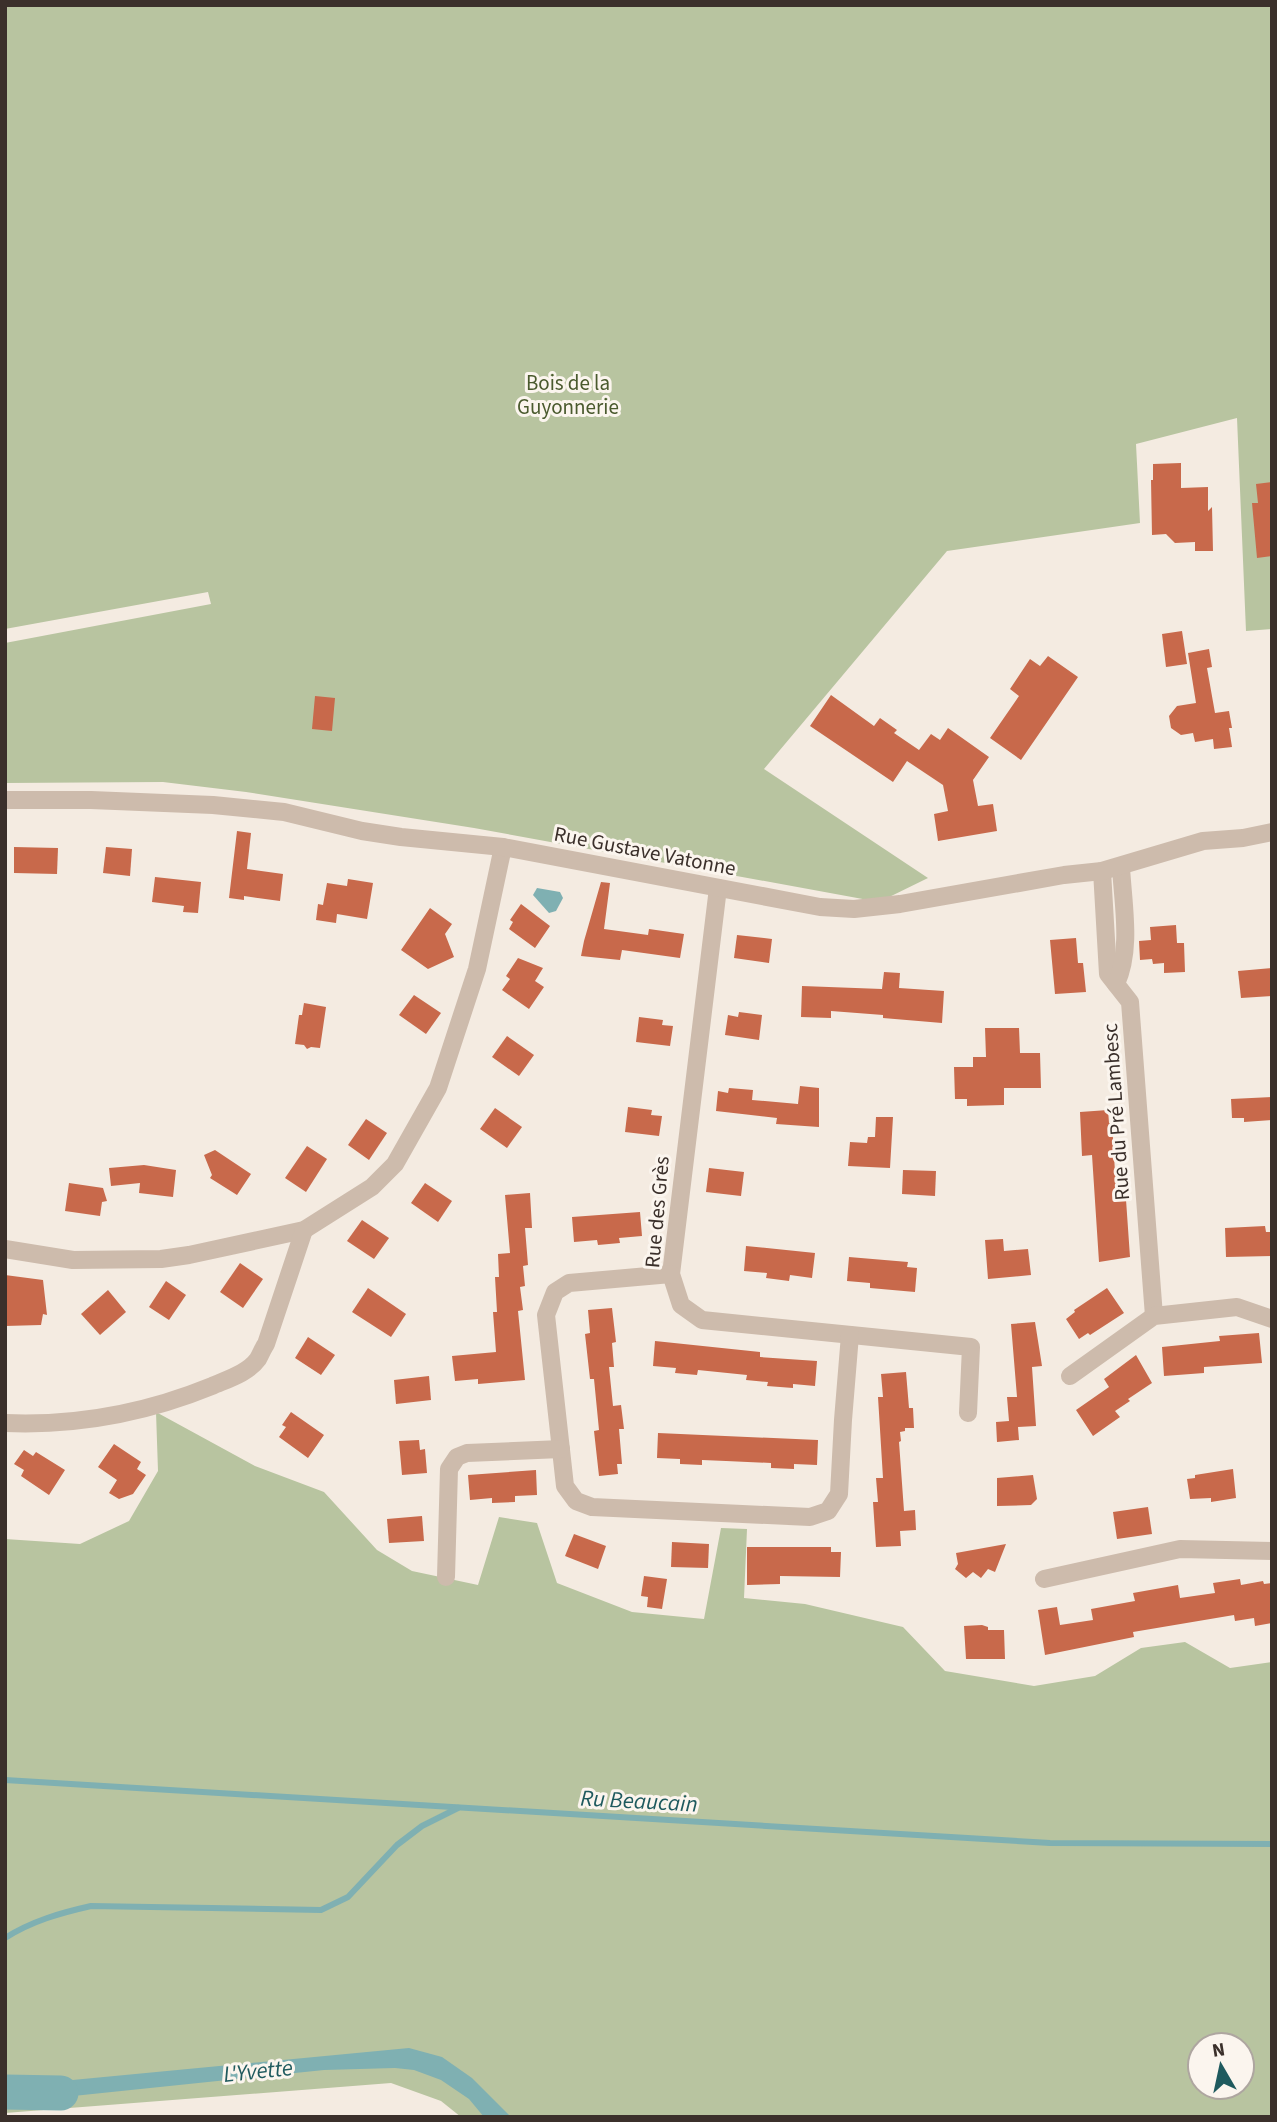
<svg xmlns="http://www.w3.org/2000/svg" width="1277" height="2122" font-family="'Source Sans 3',sans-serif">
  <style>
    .green { fill: #b8c4a0; fill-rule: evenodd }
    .water { fill: #7fb0b2 }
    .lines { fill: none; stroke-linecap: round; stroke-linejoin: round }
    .stream { stroke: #7fb0b2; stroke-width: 6 }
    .river { stroke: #7fb0b2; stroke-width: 35 }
    .building { fill: #c8694b }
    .minor { stroke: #cdbbac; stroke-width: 18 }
    .tertiary { stroke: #cdbbac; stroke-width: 18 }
    .labels { text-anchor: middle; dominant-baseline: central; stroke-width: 6; stroke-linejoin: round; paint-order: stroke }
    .park-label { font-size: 21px; fill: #4a5a2e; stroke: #fbf5ee }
    .street-label { font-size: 21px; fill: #3b302b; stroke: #fbf5ee }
    .water-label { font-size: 23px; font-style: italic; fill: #1f5a5e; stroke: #fbf5ee }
  </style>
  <rect width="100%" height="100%" fill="#f4ebe1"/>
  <g class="green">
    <polygon points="5,5 1272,5 1272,629 1246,631 1237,418 1136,444 1140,523 947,551 764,769 928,878 879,902 474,828 246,792 163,782 5,783 5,643 211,604 208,592 5,629"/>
    <path d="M156,1412L255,1466L324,1492L377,1550L412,1571L478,1585L499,1517L537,1523L557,1583L632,1612L704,1619L721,1528L747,1529L744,1598L805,1604L903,1627L945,1671L1034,1686L1095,1676L1141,1648L1185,1642L1230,1668L1272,1662V2117H461L441,2101L391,2083L5,2113V1539L80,1544L129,1521L158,1471ZM1200,2045H1242V2087H1200Z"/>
  </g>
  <g class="water">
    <polygon points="537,888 560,892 563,898 556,911 549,913 533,895"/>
    <polygon points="409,2048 442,2057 472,2078 511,2117 484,2117 469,2099 441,2080 414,2070 395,2068 324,2070 25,2101 8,2106 23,2075 31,2082 62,2081"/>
  </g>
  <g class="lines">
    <g class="stream">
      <polyline points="5,1780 1050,1843 1272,1844"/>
      <path d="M5,1938C32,1921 60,1913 91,1906L321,1910L348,1897L397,1845L422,1826L458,1808"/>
    </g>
    <polyline class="river" points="5,2092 61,2093"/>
  </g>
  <g class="building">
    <polygon points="1181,463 1181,488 1208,487 1208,511 1212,507 1213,551 1195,551 1195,542 1175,543 1166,534 1152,535 1151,480 1153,480 1153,464"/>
    <polygon points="1272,482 1272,556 1257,558 1252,503 1258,503 1256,484"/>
    <polygon points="1182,631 1187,664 1166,667 1162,634"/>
    <polygon points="1209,649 1212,667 1207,668 1215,713 1229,711 1232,728 1229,728 1232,747 1214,749 1213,739 1195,742 1193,733 1181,735 1171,728 1169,716 1177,706 1196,703 1188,653"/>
    <polygon points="1048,656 1078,677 1021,760 990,738 1019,696 1010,689 1030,659 1040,666"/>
    <polygon points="831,695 874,726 880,718 897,730 894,733 919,750 931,734 940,740 948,728 989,757 973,780 978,806 993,804 997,831 938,841 934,814 948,811 943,785 907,761 893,782 810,726"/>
    <polygon points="315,696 335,698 332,731 312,729"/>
    <polygon points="237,831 251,833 247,869 283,874 280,901 244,896 244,900 229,898"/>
    <polygon points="14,847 58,848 57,874 14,873"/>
    <polygon points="106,847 132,849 130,876 103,873"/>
    <polygon points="155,877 201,882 198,913 183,912 184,906 152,902"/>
    <polygon points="348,879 373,883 367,919 337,914 336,923 316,920 318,904 323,905 327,883 347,886"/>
    <polygon points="601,882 610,883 604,929 648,935 649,929 684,934 680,958 622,950 620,960 581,956 584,941"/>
    <polygon points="521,904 550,926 535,948 509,929 513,922 510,920"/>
    <polygon points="430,908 452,924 445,934 454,957 428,969 401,950"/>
    <polygon points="1176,925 1177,943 1184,943 1185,972 1164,973 1164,963 1153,964 1152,959 1140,960 1139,941 1151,940 1150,927"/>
    <polygon points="737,935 772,939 769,963 734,958"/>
    <polygon points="1076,938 1078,963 1083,963 1086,992 1055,994 1050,940"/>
    <polygon points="518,958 543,968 535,981 544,987 529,1009 502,990 510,979 506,976"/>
    <polygon points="1272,968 1272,996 1241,998 1238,971"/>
    <polygon points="884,972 900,973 899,988 944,991 942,1023 883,1018 883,1015 831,1011 831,1018 801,1017 802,986 882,989"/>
    <polygon points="414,995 441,1013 426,1034 399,1015"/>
    <polygon points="304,1003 326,1007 320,1048 311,1047 307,1049 304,1045 295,1044 299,1015 302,1015"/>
    <polygon points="739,1012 762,1015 759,1040 725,1035 728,1015 738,1017"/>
    <polygon points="639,1017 663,1020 662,1025 673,1026 670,1046 636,1042"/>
    <polygon points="985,1028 1019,1028 1020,1053 1040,1053 1041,1088 1004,1088 1004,1105 967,1106 967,1099 955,1099 954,1067 973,1067 973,1057 986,1057"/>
    <polygon points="507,1036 534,1055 519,1076 492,1057"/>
    <polygon points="800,1086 819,1088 819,1127 776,1124 777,1118 716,1111 718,1091 728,1093 729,1088 753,1090 752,1100 798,1104"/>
    <polygon points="1272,1097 1272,1120 1244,1122 1244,1118 1232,1118 1231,1099"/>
    <polygon points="628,1107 652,1110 651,1115 662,1116 659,1136 625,1132"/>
    <polygon points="495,1108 522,1127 507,1148 480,1129"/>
    <polygon points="1108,1110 1109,1123 1112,1123 1115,1172 1124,1171 1130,1257 1099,1262 1092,1155 1082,1156 1080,1112"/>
    <polygon points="876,1117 893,1117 890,1168 848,1166 850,1142 867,1143 868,1137 875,1137"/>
    <polygon points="366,1119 387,1133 369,1160 348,1145"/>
    <polygon points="307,1146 327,1159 306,1192 285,1178"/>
    <polygon points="215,1150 251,1174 237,1195 210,1178 212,1175 204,1155"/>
    <polygon points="144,1165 176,1170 173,1197 139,1193 140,1183 111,1186 109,1168"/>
    <polygon points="709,1168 744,1172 741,1196 706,1192"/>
    <polygon points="903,1170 936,1171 935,1196 902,1194"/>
    <polygon points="69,1183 103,1188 107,1201 102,1202 100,1216 65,1211"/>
    <polygon points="425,1183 452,1201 438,1222 411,1203"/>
    <polygon points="530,1193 532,1228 525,1228 528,1265 523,1266 525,1286 520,1287 523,1310 518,1311 525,1380 478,1384 478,1379 455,1381 452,1356 496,1352 493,1312 497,1312 495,1277 499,1277 498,1254 510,1253 505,1195"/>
    <polygon points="640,1212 642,1236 619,1238 620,1243 598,1245 597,1240 574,1242 572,1217"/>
    <polygon points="362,1220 389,1238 374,1259 347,1241"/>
    <polygon points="1265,1226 1266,1232 1272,1232 1272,1256 1226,1257 1225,1228"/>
    <polygon points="1003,1239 1004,1251 1028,1249 1031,1275 988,1279 985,1240"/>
    <polygon points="746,1246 815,1253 812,1278 790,1275 789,1281 766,1278 767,1273 744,1271"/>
    <polygon points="849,1257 908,1262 907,1267 917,1268 915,1292 870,1288 870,1283 847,1281"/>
    <polygon points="240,1263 263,1279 243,1308 220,1292"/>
    <polygon points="5,1275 43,1280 47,1315 43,1314 41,1325 5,1326"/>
    <polygon points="166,1281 186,1295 169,1320 149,1307"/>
    <polygon points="368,1288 406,1314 391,1337 352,1312"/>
    <polygon points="1107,1288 1124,1313 1090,1335 1088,1333 1079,1339 1066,1319 1075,1312 1074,1310"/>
    <polygon points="108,1290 126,1312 100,1335 81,1314"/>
    <polygon points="612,1308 616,1342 612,1343 614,1367 609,1367 613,1406 621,1405 624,1429 619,1429 622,1464 617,1464 618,1474 599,1476 594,1431 599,1430 594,1379 590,1379 585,1334 590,1333 588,1310"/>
    <polygon points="1035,1322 1042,1366 1032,1367 1036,1426 1018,1427 1019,1440 997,1442 996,1422 1009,1421 1007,1397 1017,1397 1011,1324"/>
    <polygon points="1259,1333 1262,1363 1204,1367 1204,1373 1164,1376 1162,1347 1220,1341 1219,1336"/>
    <polygon points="308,1337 335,1355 321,1375 295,1358"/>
    <polygon points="655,1341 760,1352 760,1357 817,1361 815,1386 793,1384 793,1388 767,1386 768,1382 746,1380 747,1375 698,1370 697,1375 675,1373 676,1368 653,1366"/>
    <polygon points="1136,1355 1152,1383 1128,1399 1130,1401 1115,1411 1120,1417 1093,1436 1076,1410 1109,1387 1104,1379"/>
    <polygon points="906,1372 909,1408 913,1408 914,1428 905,1428 905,1431 900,1432 901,1441 899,1442 904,1511 915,1510 916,1530 900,1531 901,1546 876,1547 873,1502 878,1502 876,1478 883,1478 878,1397 883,1397 881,1374"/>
    <polygon points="429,1376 431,1400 396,1404 394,1380"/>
    <polygon points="291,1412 324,1435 308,1458 279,1437 286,1427 282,1425"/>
    <polygon points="658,1433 818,1440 817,1465 794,1464 794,1469 771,1468 771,1463 726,1461 702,1460 702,1465 680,1464 680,1459 657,1458"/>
    <polygon points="419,1440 420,1450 425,1449 427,1473 402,1475 399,1441"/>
    <polygon points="114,1444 141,1462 137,1469 146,1475 133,1494 119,1499 109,1493 117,1480 98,1467"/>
    <polygon points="24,1450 33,1456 36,1452 65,1470 49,1495 21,1476 24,1470 14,1464"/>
    <polygon points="1233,1469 1236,1498 1211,1502 1211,1498 1190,1499 1187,1479 1195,1478 1195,1475"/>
    <polygon points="536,1470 537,1495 515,1496 515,1502 492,1503 492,1498 470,1500 468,1475"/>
    <polygon points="1033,1475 1037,1499 1031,1505 997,1506 997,1478"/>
    <polygon points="1148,1507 1152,1534 1117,1539 1113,1512"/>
    <polygon points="422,1516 424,1541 389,1543 387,1519"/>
    <polygon points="574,1534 606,1546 598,1569 565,1556"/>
    <polygon points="672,1542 709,1544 708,1568 671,1567"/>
    <polygon points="1006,1544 995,1572 988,1569 981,1578 973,1572 966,1578 955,1569 958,1564 956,1553"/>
    <polygon points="747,1547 831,1547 831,1552 841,1552 840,1577 780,1576 780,1584 747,1585"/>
    <polygon points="644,1576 667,1579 662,1609 647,1607 648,1597 641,1596"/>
    <polygon points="1240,1579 1241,1585 1263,1581 1264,1584 1272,1583 1272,1623 1255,1626 1254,1618 1235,1621 1234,1615 1133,1632 1134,1637 1045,1655 1038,1610 1057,1607 1060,1625 1093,1620 1091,1609 1135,1601 1133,1593 1178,1585 1180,1598 1215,1593 1213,1583"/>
    <polygon points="982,1625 988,1627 988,1630 1004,1630 1005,1659 966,1659 964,1626"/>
  </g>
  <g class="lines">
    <g class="minor">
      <polyline points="1102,871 1108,974 1130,1002 1154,1316"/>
      <polyline points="718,888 671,1274 681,1305 702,1320 971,1347 968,1413"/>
      <path d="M1116,984C1132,949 1123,905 1121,867"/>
      <polyline points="5,1249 73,1260 161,1259 189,1255 304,1230 372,1187 395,1164 438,1088 477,969 503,847"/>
      <polyline points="671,1274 569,1283 555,1292 546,1315 565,1486 576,1501 592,1507 810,1517 828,1511 839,1494 843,1420 850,1335"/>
      <polyline points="1070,1376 1154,1316 1237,1307 1272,1319"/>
      <path d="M5,1423C77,1426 146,1413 212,1386C228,1379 248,1373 258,1359C261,1354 263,1348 266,1344L304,1230"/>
      <polyline points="446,1577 449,1469 457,1457 467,1453 561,1449"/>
      <polyline points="1044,1579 1180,1549 1272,1551"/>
    </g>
    <polyline class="tertiary" points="5,800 91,800 213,805 284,812 362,831 401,837 503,847 820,907 854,909 900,904 1064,875 1102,871 1203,841 1243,838 1272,832"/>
  </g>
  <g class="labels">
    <g class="park-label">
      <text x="568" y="383">Bois de la<tspan x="568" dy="24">Guyonnerie</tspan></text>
    </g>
    <g class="street-label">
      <text transform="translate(645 851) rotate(11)">Rue Gustave Vatonne</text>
      <text transform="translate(1116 1112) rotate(-94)">Rue du Pré Lambesc</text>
      <text transform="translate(657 1212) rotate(-85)">Rue des Grès</text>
    </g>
    <g class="water-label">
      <text transform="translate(639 1801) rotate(3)">Ru Beaucain</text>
      <text transform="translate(258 2071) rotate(-6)">L'Yvette</text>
    </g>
  </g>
  <rect width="1277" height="2122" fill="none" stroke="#3b302b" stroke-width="14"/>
  <g transform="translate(1221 2066) rotate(351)"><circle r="33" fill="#fbf5ee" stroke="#aea6a0" stroke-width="2"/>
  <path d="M0-5L12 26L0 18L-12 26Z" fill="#1f5a5e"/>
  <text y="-10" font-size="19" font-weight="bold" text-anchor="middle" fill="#3b302b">N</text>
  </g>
</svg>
